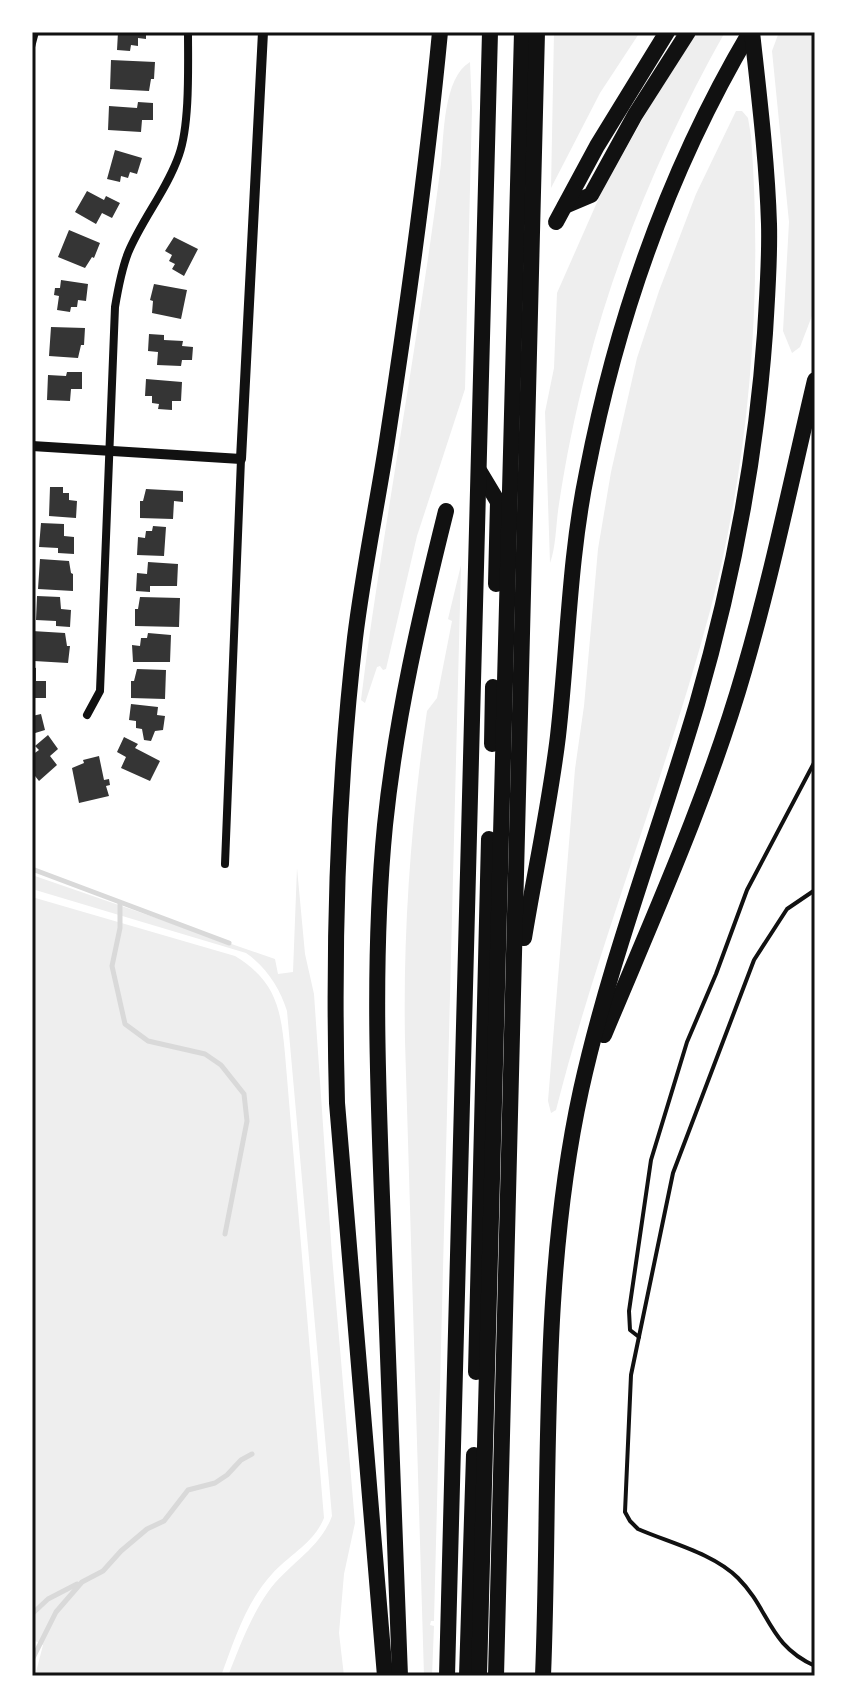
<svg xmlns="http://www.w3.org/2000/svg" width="847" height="1708" font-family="Spectral,serif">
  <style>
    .green { fill: #eee }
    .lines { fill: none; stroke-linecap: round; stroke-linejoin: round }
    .stream { stroke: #d9d9d9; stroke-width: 5 }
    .building { fill: #353535 }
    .service { stroke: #111; stroke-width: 4 }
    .minor { stroke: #111; stroke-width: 8 }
    .tertiary { stroke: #111; stroke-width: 10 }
    .motorway { stroke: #111; stroke-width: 16 }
    .neatline { fill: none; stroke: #111; stroke-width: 3 }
  </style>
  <rect width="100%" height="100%" fill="#fff"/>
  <g class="green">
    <polygon points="554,32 640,32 600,93 551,188"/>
    <path d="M697,32H725C666,137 617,251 587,368C575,413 566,458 559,504C556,522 556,548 550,563L545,412L554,368L557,293L602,191L650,106Z"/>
    <polygon points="779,32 815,32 815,308 800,347 792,353 783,331 789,222 772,51"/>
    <path d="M470,62L472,109L465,389L417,536L386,669L383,670L380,666L377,667L365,703L361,700L367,653C390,490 420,328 441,164C444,136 443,78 470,62Z"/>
    <path d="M736,111H742L748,118L751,136C763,293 750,459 710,611C665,779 599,941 556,1110L551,1113L548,1101L575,769L584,706L598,549L611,472L637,358L659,291L696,194Z"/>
    <path d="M461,565L434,1621H431L430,1625L434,1626L432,1676H424L405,1041C403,930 411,821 427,711L437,698L452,621L448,619Z"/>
    <path d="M297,868L305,954L314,994L332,1256L355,1523L344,1574L339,1633L344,1676H228C239,1648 251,1616 268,1592C288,1564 320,1549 332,1516L287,1011C280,988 266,967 246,953L32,889V875L275,959L278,974L293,972Z"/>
    <path d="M32,897L235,956C276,981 281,1009 285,1054L324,1518C314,1543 289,1555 272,1574C246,1602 234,1641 221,1676H35L43,1645L35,1641L32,1646Z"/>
  </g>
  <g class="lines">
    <g class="stream">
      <polyline points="32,869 229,943"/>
      <polyline points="120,903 120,928 112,966 125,1024 148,1041 205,1054 221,1065 244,1094 247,1121 225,1234"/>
      <polyline points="32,1614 48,1599 77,1584"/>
      <polyline points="32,1660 56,1612 82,1582 103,1571 121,1551 147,1529 164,1521 188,1490 215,1483 227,1475 241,1460 252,1454"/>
    </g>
  </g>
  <g class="building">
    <polygon points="118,32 146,32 146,39 138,38 138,46 131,45 130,51 117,50"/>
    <polygon points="111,60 155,62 154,79 151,79 149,91 110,89"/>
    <polygon points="138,102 153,103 153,120 142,120 141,132 108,130 109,106 137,108"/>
    <polygon points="115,150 142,158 137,174 130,172 128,178 121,176 120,182 107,179"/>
    <polygon points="87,191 104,200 106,196 120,203 112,218 102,213 96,224 75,212"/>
    <polygon points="69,230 100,243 94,258 92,257 85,268 58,257"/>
    <polygon points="174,237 198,249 184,276 172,269 175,264 169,261 172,255 165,251"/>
    <polygon points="61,280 88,284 86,301 78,300 77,307 71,307 70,312 57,310 59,296 54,295 55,288 60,288"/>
    <polygon points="154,284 187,290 181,319 152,313 153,301 150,300"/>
    <polygon points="51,327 85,328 84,345 81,345 78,358 49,356"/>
    <polygon points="149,334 164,335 164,340 183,341 182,346 193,347 192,360 182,360 181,366 157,365 158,352 148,351"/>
    <polygon points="67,372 82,372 82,389 71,389 70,401 47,400 48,375 66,376"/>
    <polygon points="146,379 182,382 181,401 172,401 172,410 158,409 159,404 152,403 152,396 145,396"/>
    <polygon points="50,487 63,487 63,493 69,493 69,500 77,501 76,518 49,516"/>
    <polygon points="146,489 183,491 183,502 174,501 173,519 140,518 140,501 143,501"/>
    <polygon points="41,523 64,524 64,536 74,537 74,554 58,553 58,548 39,547"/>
    <polygon points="153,526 166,527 164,556 137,555 138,537 145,538 146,531 152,531"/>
    <polygon points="40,559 69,561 71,573 73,574 73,591 38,589"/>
    <polygon points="148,562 178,564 177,586 150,586 150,592 136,591 137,573 147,574"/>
    <polygon points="37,596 60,597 61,609 71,610 70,627 56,626 56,621 36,620"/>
    <polygon points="140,597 180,598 179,627 135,626 135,609 138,609"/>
    <polygon points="32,631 65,633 67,646 70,646 68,663 34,661"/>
    <polygon points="148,633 171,635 170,662 133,662 132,645 140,646 141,638 147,638"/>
    <polygon points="32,667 36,668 36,681 46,681 46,698 32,698"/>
    <polygon points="137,669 166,670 165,699 131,698 131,681 134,681"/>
    <polygon points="131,704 158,707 157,715 165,716 163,730 155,731 151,741 144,740 142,729 136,728 136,721 129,720"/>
    <polygon points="41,714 45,730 32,734 32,716"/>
    <polygon points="48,735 58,749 50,756 57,765 39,781 35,776 32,778 32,755 39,750 35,746"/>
    <polygon points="124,737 138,744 135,748 160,761 150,781 121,768 126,757 117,752"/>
    <polygon points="99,756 104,780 109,779 110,785 106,786 109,796 79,803 72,768 84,763 83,760"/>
  </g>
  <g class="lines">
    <g class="service">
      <polyline points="32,51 37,32"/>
      <path d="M815,890L787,909L754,960L673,1173L631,1375L625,1512L630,1521L638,1529C670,1543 713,1553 738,1578C770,1610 768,1645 815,1666"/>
      <polyline points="639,1337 630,1330 629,1311 651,1160 687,1042 716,974 747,890 815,761"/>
    </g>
    <g class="minor">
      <path d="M87,715L100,691L115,307C118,289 121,271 128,253C142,219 167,190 179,155C190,124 188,66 188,32"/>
      <polyline points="225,864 241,459"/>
    </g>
    <polyline class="tertiary" points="32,446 241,459 263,32"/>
    <g class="motorway">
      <polyline points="565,206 591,195 635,115 688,32"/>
      <polyline points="556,222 597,146 667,32"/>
      <polyline points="480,472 498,502 496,584"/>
      <polyline points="492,744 493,687"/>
      <path d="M524,938C535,871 550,803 558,736C568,648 569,559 587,472C617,318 670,167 750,32"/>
      <path d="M604,1035C654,915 708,796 744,671C772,575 792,477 815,380"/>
      <polyline points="476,1372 489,839"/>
      <path d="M385,1676L337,1103C333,948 337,792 355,638C363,572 377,506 387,441C408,305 427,168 440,32"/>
      <path d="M400,1676C393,1525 388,1374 383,1223C378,1091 372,957 385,825C396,718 420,615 446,511"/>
      <polyline points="447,1676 490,32"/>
      <polyline points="467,1676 474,1455"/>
      <polyline points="479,1676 522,32"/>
      <polyline points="496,1676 537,32"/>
      <path d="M543,1676C551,1482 539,1282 581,1090C610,959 659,833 697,704C732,583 756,459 765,333C767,297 770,261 769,224C767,160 759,96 752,32"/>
    </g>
  </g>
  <rect width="847" height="1708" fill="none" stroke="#ffffff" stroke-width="68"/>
  <rect x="34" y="34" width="779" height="1640" class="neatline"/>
</svg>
